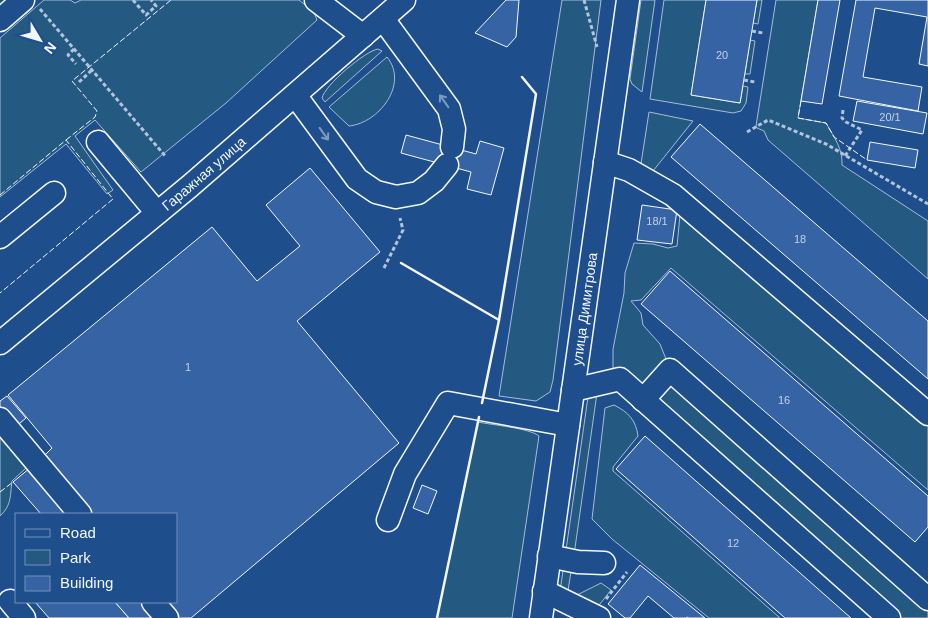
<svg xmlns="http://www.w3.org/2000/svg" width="928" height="618" font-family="Arial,sans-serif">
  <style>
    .green { fill: #245a82; stroke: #a8bbd7 }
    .building { fill: #3563a3; stroke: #f2f6ff }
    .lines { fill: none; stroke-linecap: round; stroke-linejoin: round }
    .minor-casing { stroke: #f2f6ff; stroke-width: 25 }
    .path { stroke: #b3c4dc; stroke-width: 3; stroke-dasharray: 4 2.5; stroke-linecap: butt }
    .minor { stroke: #1f4e8c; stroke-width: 22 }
    .fence { stroke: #f2f6ff; stroke-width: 1; stroke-dasharray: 6 2.5; stroke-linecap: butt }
    .wall { stroke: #f2f6ff; stroke-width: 2.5 }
    .oneway { stroke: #7e9ac0 }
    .labels { text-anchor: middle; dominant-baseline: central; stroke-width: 4; stroke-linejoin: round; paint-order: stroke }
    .number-label { font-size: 11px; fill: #c3d1e8 }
    .street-label { font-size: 14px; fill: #f2f6ff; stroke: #1f4e8c }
  </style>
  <rect width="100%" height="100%" fill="#1f4e8c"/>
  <g class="green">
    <polygon points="44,0 70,0 75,3 81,0 299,0 314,12 317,20 226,103 141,172 95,120 75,136 113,190 107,194 66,144 0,197 0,38"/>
    <polygon points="562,0 601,0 553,380 550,392 536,401 499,396"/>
    <polygon points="641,0 655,0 642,92 632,84 630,79"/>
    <polygon points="664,0 706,0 691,95 740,103 743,86 748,87 746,103 741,111 733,113 650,99"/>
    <polygon points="757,0 762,0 758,24 753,23"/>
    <path d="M776,0H818L798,118L826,123C834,137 843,149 842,165L928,221V279L768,140L764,131L757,128L756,126Z"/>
    <polygon points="750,40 755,41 750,74 745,74"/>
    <path d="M378,49L382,51L325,102L322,98C325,85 365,51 378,49Z"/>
    <path d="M387,57C409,84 379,123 349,126L329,107Z"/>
    <polygon points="649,112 693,121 653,171 640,170"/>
    <polygon points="680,215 928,421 928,490 671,268 641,300 631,301 641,313 643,325 660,344 666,359 661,372 647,386 636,385 613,370 613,349 624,293 625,273 634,243 653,244 668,248 677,246"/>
    <polygon points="671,382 928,608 928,618 899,618 654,400"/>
    <polygon points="597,393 574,555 566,550 588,397"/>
    <path d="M614,405C628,412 636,420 638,436L613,467V471L780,618H709L612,539L592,519L605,408Z"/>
    <path d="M478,422C492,425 529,428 539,436L512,618H437Z"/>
    <path d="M0,433L27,467L12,481C10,495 12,505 0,516Z"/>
    <polygon points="564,564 572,565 567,597 560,591"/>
    <polygon points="601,583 611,590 596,609 577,595"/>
  </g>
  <g class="building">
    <polygon points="506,0 519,0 516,37 507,47 475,33"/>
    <polygon points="706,0 757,0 740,103 691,95"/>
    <polygon points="818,0 840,0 822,104 801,101"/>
    <polygon points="856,0 928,0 928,66 919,64 927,17 875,8 863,77 922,87 918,111 839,96"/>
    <polygon points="857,101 927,113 923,134 853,121"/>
    <polygon points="700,124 928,321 928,379 671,157"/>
    <polygon points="406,135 476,154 480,141 504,148 491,195 467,189 471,172 401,153"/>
    <polygon points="870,142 918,150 915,168 867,160"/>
    <polygon points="310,168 380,252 297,321 399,443 191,618 177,618 164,602 176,602 176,514 91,514 43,457 52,448 8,395 212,227 257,281 300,246 266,205"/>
    <polygon points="642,205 677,210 672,244 637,240"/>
    <polygon points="670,271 928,496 928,527 915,542 641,304"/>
    <polygon points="7,396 26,418 13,429 0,413 0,401"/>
    <polygon points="645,436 851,618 785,618 616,469"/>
    <polygon points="30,468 69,514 41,514 13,482"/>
    <polygon points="422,485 437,491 428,514 413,508"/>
    <polygon points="640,565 705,618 689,618 687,617 686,618 674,618 648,596 630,618 625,618 608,604"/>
    <polygon points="35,602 115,602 129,618 49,618"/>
    <polygon points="115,602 143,602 157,618 129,618"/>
  </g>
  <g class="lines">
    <g class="minor-casing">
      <g id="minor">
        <polyline points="316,0 363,36"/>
        <polyline points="383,19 449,109 454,129 452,147"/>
        <polyline points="0,20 23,0"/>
        <polyline points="295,95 357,179 376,192 396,197 418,193 434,181 447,165"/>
        <polyline points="98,142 157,213"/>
        <polyline points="605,162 629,170 673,195 928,414"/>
        <polyline points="0,237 54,193"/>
        <path id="s1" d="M0,343L190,186L404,0"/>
        <polyline points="573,390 620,379 889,618"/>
        <polyline points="643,400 670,370 928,599"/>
        <polyline points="0,419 80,514"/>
        <polyline points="388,520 405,474 448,403 568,425"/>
        <polyline points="549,556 578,562 604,563"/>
        <polyline points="544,591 599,618"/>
        <polyline points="10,601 24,618"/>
        <polyline points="153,602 167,618"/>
        <path id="s2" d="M541,618L628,0"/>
      </g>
    </g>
    <g class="path">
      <polyline points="133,0 146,15 156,6 151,0"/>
      <polyline points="584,0 597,47"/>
      <polyline points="40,9 166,157"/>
      <polyline points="752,31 763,33"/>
      <polyline points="74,49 68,55 76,64"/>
      <polyline points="744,80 755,82"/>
      <polyline points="79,82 92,70"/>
      <polyline points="843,110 842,118 846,122 862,130 845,156"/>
      <polyline points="747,132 768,120 826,144 928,204"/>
      <polyline points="384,268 403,230 400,218"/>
      <polyline points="606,599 627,572"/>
    </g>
    <use href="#minor" class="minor"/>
    <g class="fence">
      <polyline points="801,101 798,118 826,123 834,137 867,160"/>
      <polyline points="66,140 95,117 97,111 72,81 171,0"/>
      <polyline points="0,195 66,140 113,199 0,293"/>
      <polyline points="0,492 13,482"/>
    </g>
    <g class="wall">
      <polyline points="401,263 499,320"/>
      <polyline points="482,403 499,320 536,94 522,77"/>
      <polyline points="437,618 479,417"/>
    </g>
  </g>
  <defs><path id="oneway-shaft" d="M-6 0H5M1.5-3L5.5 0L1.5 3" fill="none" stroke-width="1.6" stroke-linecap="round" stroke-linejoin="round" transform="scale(1.25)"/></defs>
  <g class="oneway">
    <use href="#oneway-shaft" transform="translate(444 101) rotate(-125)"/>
    <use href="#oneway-shaft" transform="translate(324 134) rotate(54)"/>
  </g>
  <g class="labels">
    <g class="number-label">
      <text x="722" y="55">20</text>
      <text x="890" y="117">20/1</text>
      <text x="657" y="221">18/1</text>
      <text x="800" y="239">18</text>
      <text x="188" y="367">1</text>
      <text x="784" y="400">16</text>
      <text x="733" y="543">12</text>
    </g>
    <g class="street-label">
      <text stroke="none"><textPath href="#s1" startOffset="265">Гаражная улица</textPath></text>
      <text stroke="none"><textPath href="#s2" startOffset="312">улица Димитрова</textPath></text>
    </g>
  </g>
  <rect x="15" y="513" width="162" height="90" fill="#1f4e8c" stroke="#7391ba"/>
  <rect x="25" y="529" width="25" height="8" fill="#1f4e8c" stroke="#7391ba"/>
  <text x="60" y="538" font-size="15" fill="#f2f6ff">Road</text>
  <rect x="25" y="550" width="25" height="15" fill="#245a82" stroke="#7391ba"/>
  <text x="60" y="563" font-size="15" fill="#f2f6ff">Park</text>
  <rect x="25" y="576" width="25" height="15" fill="#3563a3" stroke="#7391ba"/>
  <text x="60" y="588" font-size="15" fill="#f2f6ff">Building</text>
  <g transform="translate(40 40) rotate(128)" stroke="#1f4e8c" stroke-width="4" paint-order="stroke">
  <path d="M0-4L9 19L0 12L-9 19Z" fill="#f2f6ff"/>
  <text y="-8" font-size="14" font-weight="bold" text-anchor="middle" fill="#f2f6ff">N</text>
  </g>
</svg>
